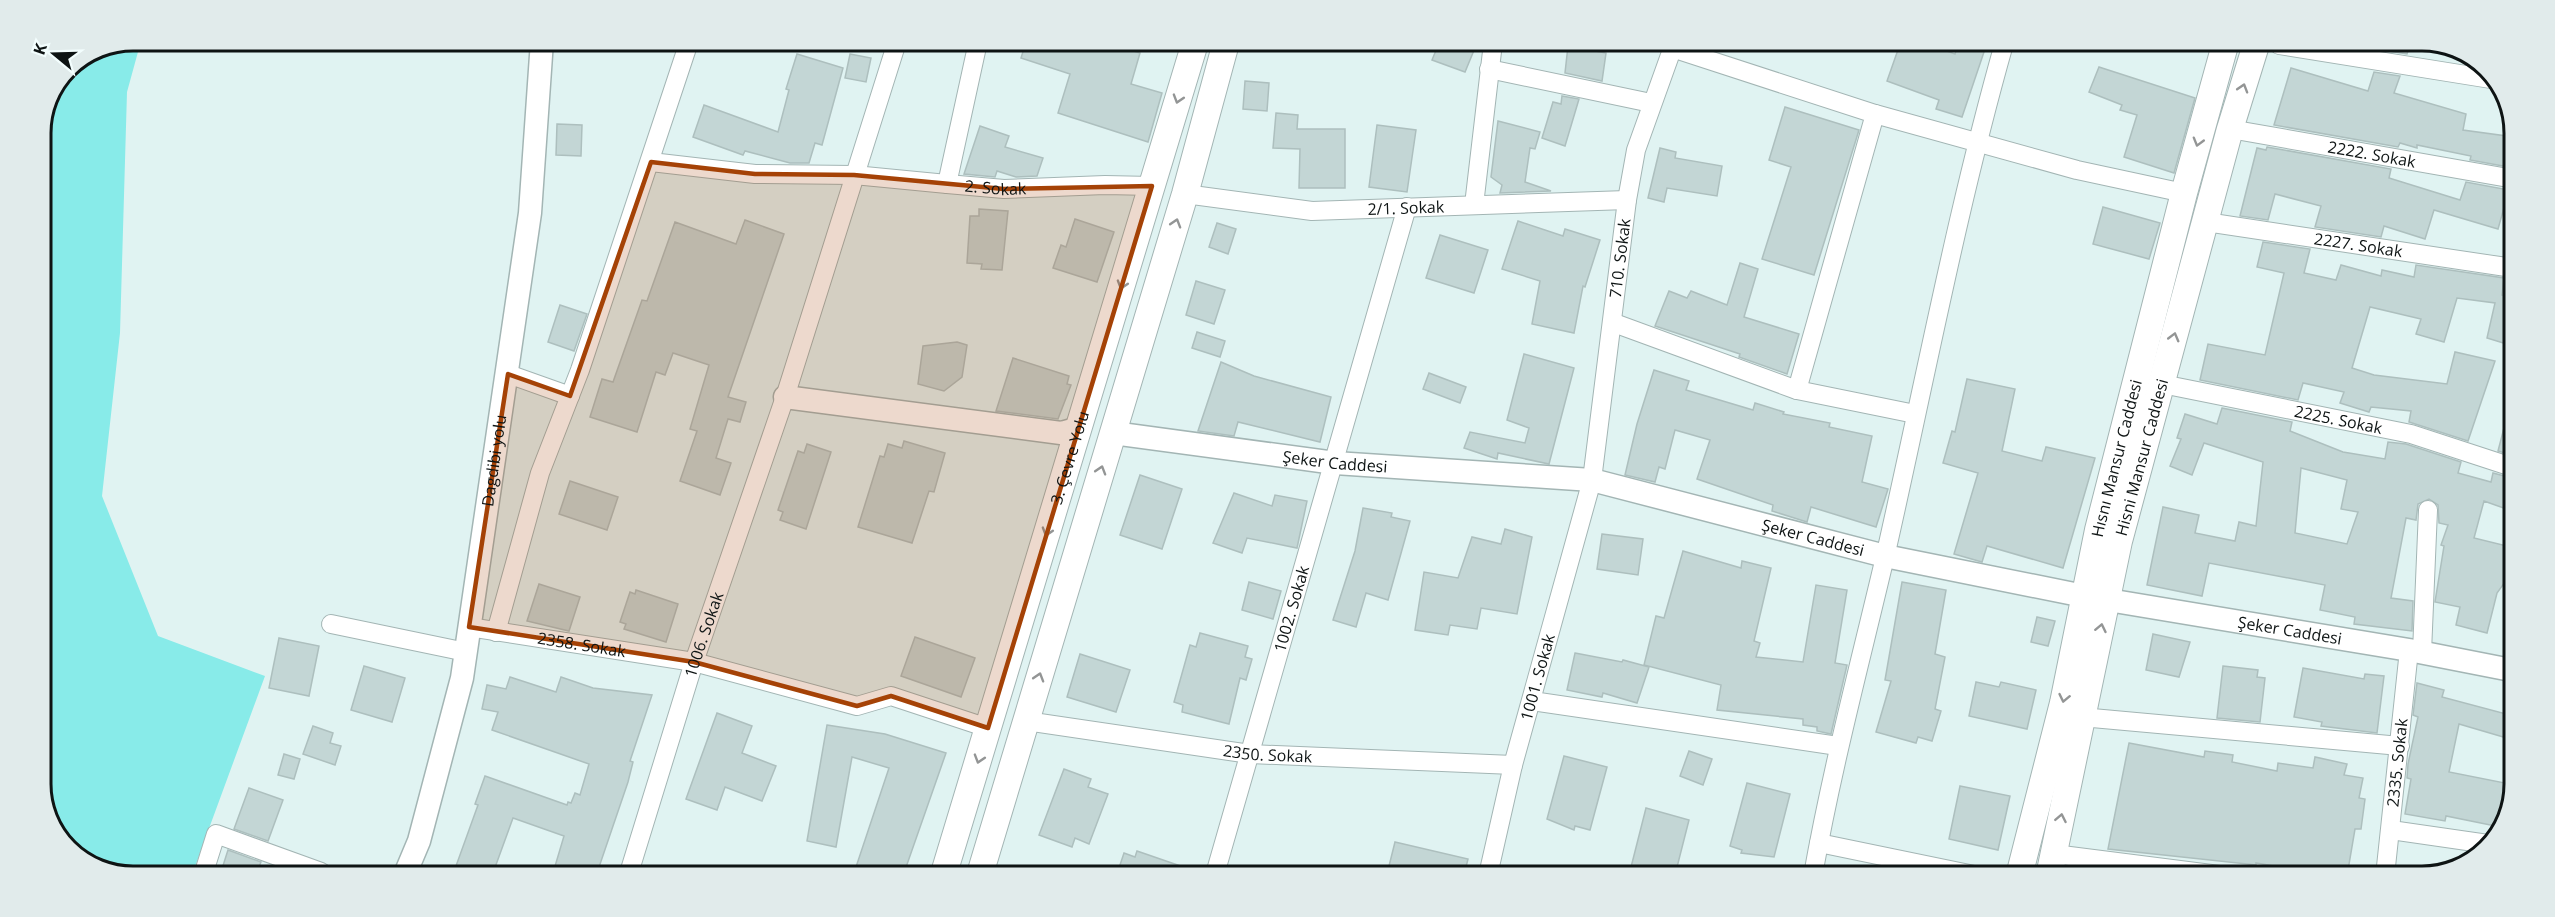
<svg xmlns="http://www.w3.org/2000/svg" width="2555" height="917" font-family="'Open Sans',sans-serif">
  <style>
    .green { fill: #88ebe9 }
    .building { fill: #c3d6d5; stroke: #adbfbe; stroke-width: 1.5; fill-rule: evenodd }
    .lines { fill: none; stroke-linecap: round; stroke-linejoin: round }
    .minor-casing { stroke: #a3b5b4; stroke-width: 20 }
    .tertiary-casing { stroke: #a3b5b4; stroke-width: 25 }
    .secondary-casing { stroke: #a3b5b4; stroke-width: 28 }
    .minor { stroke: #fff; stroke-width: 18 }
    .tertiary { stroke: #fff; stroke-width: 22 }
    .secondary { stroke: #fff; stroke-width: 26 }
    .oneway { stroke: #939595 }
    .marked { fill: #a54206; fill-opacity: 0.2; stroke: #a54206; stroke-width: 4.5; stroke-linejoin: round }
    .labels { text-anchor: middle; dominant-baseline: central; stroke-width: 6; stroke-linejoin: round; paint-order: stroke }
    .street-label { font-size: 16px; fill: #0e1414; stroke: #f3fefe }
    .rim { fill: none; stroke: #0e1414; stroke-width: 3 }
  </style>
  <rect width="100%" height="100%" fill="#e0f3f2"/>
  <polygon class="green" points="132,41 141,41 127,92 120,333 102,496 158,636 265,676 193,872 103,872 60,841 41,791 41,127 68,67"/>
  <g class="building">
    <polygon points="1026,42 1104,42 1140,53 1131,84 1162,93 1148,142 1058,113 1070,74 1021,58"/>
    <polygon points="1439,43 1477,43 1465,72 1432,60"/>
    <polygon points="1900,44 1928,44 1955,54 1958,44 1970,44 1985,49 1962,117 1936,109 1939,100 1887,81"/>
    <polygon points="2383,45 2410,45 2407,54 2381,50"/>
    <polygon points="1568,46 1606,53 1602,81 1565,73"/>
    <polygon points="797,54 843,68 822,145 815,143 809,163 790,163 745,151 743,155 693,137 704,105 778,132 789,90 786,89"/>
    <polygon points="850,54 871,58 866,82 845,78"/>
    <polygon points="2099,67 2195,98 2174,173 2124,157 2137,115 2120,110 2122,105 2089,92"/>
    <polygon points="2291,68 2368,91 2374,72 2400,76 2394,93 2466,114 2463,130 2514,137 2514,168 2470,160 2471,156 2417,145 2417,148 2400,143 2398,147 2274,125"/>
    <polygon points="1245,81 1269,83 1267,111 1243,109"/>
    <polygon points="1562,96 1579,99 1565,146 1542,138 1553,102 1561,104"/>
    <polygon points="1785,107 1859,130 1814,275 1762,259 1791,167 1769,160"/>
    <polygon points="1276,113 1298,115 1297,129 1345,129 1345,188 1299,188 1300,149 1273,148"/>
    <polygon points="1498,121 1540,132 1535,149 1530,148 1525,182 1551,191 1500,193 1502,185 1491,177"/>
    <polygon points="557,124 582,125 581,156 556,155"/>
    <polygon points="1377,125 1416,130 1407,192 1369,187"/>
    <polygon points="980,126 1009,136 1005,147 1043,158 1037,176 1016,177 997,171 995,177 964,174"/>
    <polygon points="2267,147 2391,169 2389,178 2460,200 2466,182 2509,190 2498,229 2434,210 2425,239 2384,226 2381,237 2315,227 2321,206 2275,194 2268,220 2240,216 2257,148 2266,150"/>
    <polygon points="1660,148 1676,152 1675,158 1722,166 1717,196 1667,188 1664,202 1648,198"/>
    <polygon points="2103,207 2160,223 2149,259 2093,244"/>
    <polygon points="979,209 1008,211 1002,270 981,269 982,264 967,263 970,216 979,216"/>
    <polygon points="1075,219 1114,232 1097,282 1053,268 1061,245 1066,247"/>
    <polygon points="745,220 784,234 728,397 746,402 740,422 728,419 716,458 731,463 720,495 680,481 697,431 690,429 709,365 673,353 665,375 656,372 637,432 590,417 602,379 613,382 642,300 647,301 675,222 736,244"/>
    <polygon points="1518,221 1563,236 1565,229 1600,240 1585,287 1583,286 1574,333 1532,324 1540,281 1502,269"/>
    <polygon points="1217,223 1236,229 1228,254 1209,247"/>
    <polygon points="1440,235 1488,250 1474,293 1426,278"/>
    <polygon points="2263,242 2310,249 2304,273 2336,280 2341,265 2381,276 2382,270 2414,277 2416,265 2504,278 2502,295 2513,296 2513,346 2487,338 2495,303 2457,298 2444,342 2416,334 2421,319 2370,307 2352,368 2374,375 2447,384 2455,352 2495,361 2468,441 2409,422 2411,411 2371,407 2369,412 2340,403 2344,392 2303,383 2298,400 2200,380 2208,344 2265,355 2284,273 2257,267"/>
    <polygon points="1740,263 1758,269 1744,317 1799,334 1787,374 1739,357 1740,354 1655,326 1669,291 1687,298 1691,291 1727,305"/>
    <polygon points="1196,281 1225,290 1214,324 1186,315"/>
    <polygon points="560,305 587,314 574,351 548,342"/>
    <polygon points="1197,332 1225,341 1220,357 1192,348"/>
    <polygon points="957,342 967,345 962,377 944,391 918,384 923,346"/>
    <polygon points="1524,354 1574,368 1549,464 1498,453 1497,459 1464,448 1470,432 1525,443 1529,428 1507,420"/>
    <polygon points="1013,358 1069,376 1067,384 1071,385 1058,419 996,411"/>
    <polygon points="1221,362 1254,376 1331,397 1320,442 1238,422 1234,436 1198,431"/>
    <polygon points="1654,370 1689,381 1686,390 1753,410 1755,403 1784,412 1783,414 1830,423 1829,427 1872,436 1862,482 1888,489 1876,527 1811,507 1807,522 1772,511 1773,505 1697,479 1710,440 1675,430 1665,469 1659,467 1655,482 1625,475 1637,424"/>
    <polygon points="1429,373 1466,387 1460,403 1423,389"/>
    <polygon points="1967,379 2015,389 2002,451 2042,461 2046,447 2095,458 2063,568 1987,546 1982,562 1954,554 1978,473 1943,463 1952,431 1955,432"/>
    <path d="M2222,408L2292,422L2290,431L2343,452L2385,459L2388,442L2406,444L2461,462L2458,473L2491,482L2493,473L2512,478V511L2484,501L2474,538L2511,547L2505,582L2497,593L2487,633L2456,625L2460,607L2435,602L2444,546L2441,545L2448,525L2439,523L2438,505L2429,499L2418,504L2416,520L2406,518L2391,598L2413,601L2412,631L2354,624L2355,617L2320,610L2325,585L2209,563L2202,596L2147,585L2163,507L2199,515L2195,533L2235,541L2239,522L2256,526L2263,462L2204,443L2192,475L2170,466L2181,439L2177,438L2185,414L2217,424ZM2301,468L2347,480L2341,509L2358,512L2347,544L2295,533Z"/>
    <polygon points="2506,420 2512,421 2512,455 2498,451"/>
    <polygon points="904,441 945,453 934,492 929,491 912,543 858,527 880,456 884,457 888,444 902,448"/>
    <polygon points="807,444 831,452 806,529 780,520 783,512 778,510 798,451 804,453"/>
    <polygon points="1140,475 1182,489 1162,549 1120,535"/>
    <polygon points="570,481 618,497 607,530 559,514"/>
    <polygon points="1234,493 1272,506 1275,495 1307,501 1297,548 1247,538 1242,553 1213,543"/>
    <polygon points="1363,508 1392,513 1391,517 1410,521 1388,600 1366,593 1356,627 1333,620 1355,551"/>
    <polygon points="1505,529 1532,537 1517,614 1481,608 1477,629 1450,625 1448,635 1415,630 1424,572 1458,578 1472,537 1501,544"/>
    <polygon points="1602,534 1643,539 1638,575 1597,569"/>
    <polygon points="1683,551 1741,568 1742,561 1771,568 1754,641 1760,643 1756,657 1803,662 1816,585 1847,590 1835,663 1847,665 1831,734 1817,731 1817,727 1803,725 1803,719 1717,710 1721,685 1644,665 1656,616 1664,618"/>
    <polygon points="1249,582 1281,591 1273,619 1242,610"/>
    <polygon points="1902,582 1946,590 1935,654 1945,657 1935,709 1941,711 1932,741 1918,737 1916,743 1876,732 1891,681 1885,680"/>
    <polygon points="539,584 580,597 569,631 527,621"/>
    <polygon points="636,590 678,604 666,642 624,629 626,624 620,622 630,592 635,594"/>
    <polygon points="2037,617 2055,621 2048,646 2031,642"/>
    <polygon points="1200,633 1248,646 1245,657 1252,659 1246,680 1240,678 1229,724 1182,712 1183,705 1174,702 1190,645 1196,647"/>
    <polygon points="2153,634 2190,642 2179,677 2146,670"/>
    <polygon points="915,637 975,658 961,697 901,676"/>
    <polygon points="279,638 319,646 309,696 269,688"/>
    <polygon points="1575,653 1622,662 1623,660 1649,667 1637,703 1603,693 1602,697 1567,690"/>
    <polygon points="1080,654 1130,670 1116,712 1067,697"/>
    <polygon points="364,666 405,678 392,722 351,710"/>
    <polygon points="2223,666 2258,670 2257,677 2265,678 2260,722 2217,718"/>
    <polygon points="2303,668 2364,679 2365,674 2384,676 2377,733 2321,726 2322,722 2294,717"/>
    <polygon points="510,677 556,692 561,677 593,688 652,695 630,761 633,762 628,782 597,873 553,873 564,836 513,818 493,873 474,872 456,866 478,805 475,804 485,776 567,805 568,802 571,803 575,793 580,795 589,764 492,730 498,712 482,709 487,685 506,689"/>
    <polygon points="1976,682 1999,687 2001,682 2036,690 2027,729 1969,716"/>
    <polygon points="2417,683 2444,690 2442,697 2510,715 2510,739 2459,724 2449,772 2510,784 2510,814 2500,827 2446,816 2445,821 2405,814 2411,779 2407,778 2408,764 2418,717 2413,715"/>
    <polygon points="717,713 752,726 742,753 776,766 762,801 725,787 717,810 686,799"/>
    <polygon points="827,725 885,734 946,753 904,873 854,873 889,768 852,757 836,847 807,841"/>
    <polygon points="313,726 333,733 330,743 341,746 335,765 303,754"/>
    <polygon points="2129,743 2204,757 2205,751 2233,755 2232,762 2277,771 2278,763 2313,768 2315,757 2347,764 2344,775 2363,778 2359,798 2365,799 2361,829 2355,829 2347,876 2321,876 2321,874 2256,863 2256,865 2108,849"/>
    <polygon points="1689,751 1712,759 1703,785 1680,776"/>
    <polygon points="284,754 300,759 294,779 278,775"/>
    <polygon points="1564,756 1607,767 1590,830 1575,826 1574,830 1547,819"/>
    <polygon points="1064,769 1091,779 1088,787 1108,794 1089,844 1075,838 1072,847 1039,835"/>
    <polygon points="1747,783 1790,794 1774,857 1741,853 1742,850 1730,846"/>
    <polygon points="1960,786 2010,796 1998,850 1949,839"/>
    <polygon points="249,788 283,800 268,841 234,829"/>
    <polygon points="1646,808 1689,820 1675,875 1629,875"/>
    <polygon points="1395,842 1468,859 1464,875 1387,874"/>
    <polygon points="228,850 261,862 257,872 221,872"/>
    <polygon points="1137,851 1195,871 1194,874 1117,874 1124,853 1135,857"/>
  </g>
  <g class="lines">
    <g class="minor-casing">
      <g id="minor">
        <path id="s1" d="M978,42L947,184L1004,189L1105,185L1152,186"/>
        <polyline points="2279,45 2497,80"/>
        <polyline points="1672,48 1875,114 2077,170 2184,193"/>
        <polyline points="1489,69 1651,103"/>
        <path id="s2" d="M2230,129L2514,179"/>
        <polyline points="651,162 755,174 854,175 947,184"/>
        <path id="s3" d="M1185,194L1312,211L1627,200"/>
        <polyline points="1474,205 1493,43"/>
        <path id="s4" d="M2206,222L2513,268"/>
        <polyline points="1614,323 1797,390 1915,414"/>
        <polyline points="508,374 570,396"/>
        <path id="s5" d="M2162,384L2411,434L2512,467"/>
        <polyline points="1797,390 1875,114"/>
        <polyline points="331,624 466,652"/>
        <path id="s6" d="M469,627L694,662L857,706L891,696L988,728"/>
        <polyline points="496,632 540,473 580,370 689,42"/>
        <polyline points="2422,652 2428,510"/>
        <polyline points="1532,701 1838,746"/>
        <polyline points="2081,717 2400,746"/>
        <path id="s7" d="M1026,721L1250,754L1513,765"/>
        <polyline points="2391,830 2488,844"/>
        <polyline points="1819,843 1979,876"/>
        <polyline points="2054,854 2227,876"/>
        <polyline points="204,872 216,834 321,872"/>
        <path id="s8" d="M629,873L694,662L785,397L897,42"/>
        <path id="s9" d="M1215,874L1407,207"/>
        <path id="s10" d="M1488,875L1513,765L1592,480L1627,200L1636,150L1674,44"/>
        <path d="M1813,875C1832,768 1860,663 1885,557C1924,386 1956,213 2004,44"/>
        <path id="s11" d="M2385,876L2409,650"/>
      </g>
    </g>
    <g class="tertiary-casing">
      <g id="tertiary">
        <polyline points="785,397 1061,433 1079,428"/>
        <path id="s12" d="M1113,433L1335,463L1592,480L1885,556L2084,596L2409,650L2511,670"/>
        <path id="s13" d="M406,872L419,841L462,678L530,213L542,41"/>
      </g>
    </g>
    <g class="secondary-casing">
      <g id="secondary">
        <path id="s14" d="M944,873L1195,43"/>
        <polyline points="980,874 1185,194 1226,43"/>
        <path id="s15" d="M2019,876L2063,703L2098,530L2184,193L2225,45"/>
        <path id="s16" d="M2049,876L2119,541L2230,129L2256,45"/>
      </g>
    </g>
    <use href="#minor" class="minor"/>
    <use href="#tertiary" class="tertiary"/>
    <use href="#secondary" class="secondary"/>
  </g>
  <defs><path id="oneway-chevron" d="M-2-3.5L2.5 0L-2 3.5" fill="none" stroke-width="1.6" stroke-linecap="round" stroke-linejoin="round" transform="scale(1.5)"/></defs>
  <g class="oneway">
    <use href="#oneway-chevron" transform="translate(2243 88) rotate(-73)"/>
    <use href="#oneway-chevron" transform="translate(1178 99) rotate(107)"/>
    <use href="#oneway-chevron" transform="translate(2198 142) rotate(106)"/>
    <use href="#oneway-chevron" transform="translate(1176 223) rotate(-73)"/>
    <use href="#oneway-chevron" transform="translate(1122 285) rotate(107)"/>
    <use href="#oneway-chevron" transform="translate(2174 337) rotate(-75)"/>
    <use href="#oneway-chevron" transform="translate(1101 470) rotate(-73)"/>
    <use href="#oneway-chevron" transform="translate(1047 532) rotate(107)"/>
    <use href="#oneway-chevron" transform="translate(2101 628) rotate(-78)"/>
    <use href="#oneway-chevron" transform="translate(1039 677) rotate(-73)"/>
    <use href="#oneway-chevron" transform="translate(2064 698) rotate(102)"/>
    <use href="#oneway-chevron" transform="translate(979 759) rotate(107)"/>
    <use href="#oneway-chevron" transform="translate(2061 818) rotate(-79)"/>
  </g>
  <path class="marked" d="M651,162L755,174L854,175L1004,189L1152,186L988,728L891,696L857,706L694,662L469,627L508,374L570,396Z"/>
  <g class="labels">
    <g class="street-label">
      <text stroke="none"><textPath href="#s2" startOffset="144">2222. Sokak</textPath></text>
      <text stroke="none"><textPath href="#s1" startOffset="194">2. Sokak</textPath></text>
      <text stroke="none"><textPath href="#s3" startOffset="222">2/1. Sokak</textPath></text>
      <text stroke="none"><textPath href="#s4" startOffset="154">2227. Sokak</textPath></text>
      <text stroke="none"><textPath href="#s10" startOffset="632">710. Sokak</textPath></text>
      <text stroke="none"><textPath href="#s5" startOffset="180">2225. Sokak</textPath></text>
      <text stroke="none"><textPath href="#s14" startOffset="434">3. Çevre Yolu</textPath></text>
      <text stroke="none"><textPath href="#s16" startOffset="429">Hisni Mansur Caddesi</textPath></text>
      <text stroke="none"><textPath href="#s15" startOffset="429">Hısnı Mansur Caddesi</textPath></text>
      <text stroke="none"><textPath href="#s13" startOffset="422">Dagdibi yolu</textPath></text>
      <text stroke="none"><textPath href="#s12" startOffset="224">Şeker Caddesi</textPath></text>
      <text stroke="none"><textPath href="#s12" startOffset="710">Şeker Caddesi</textPath></text>
      <text stroke="none"><textPath href="#s9" startOffset="276">1002. Sokak</textPath></text>
      <text stroke="none"><textPath href="#s12" startOffset="1196">Şeker Caddesi</textPath></text>
      <text stroke="none"><textPath href="#s8" startOffset="250">1006. Sokak</textPath></text>
      <text stroke="none"><textPath href="#s6" startOffset="114">2358. Sokak</textPath></text>
      <text stroke="none"><textPath href="#s10" startOffset="204">1001. Sokak</textPath></text>
      <text stroke="none"><textPath href="#s7" startOffset="244">2350. Sokak</textPath></text>
      <text stroke="none"><textPath href="#s11" startOffset="114">2335. Sokak</textPath></text>
    </g>
  </g>
  <path d="M0 0H2555V917H0ZM133 51H2422A82 82 0 0 1 2504 133V784A82 82 0 0 1 2422 866H133A82 82 0 0 1 51 784V133A82 82 0 0 1 133 51Z" fill="#e1ebeb" fill-rule="evenodd"/>
  <path class="rim" d="M133 51H2422A82 82 0 0 1 2504 133V784A82 82 0 0 1 2422 866H133A82 82 0 0 1 51 784V133A82 82 0 0 1 133 51Z"/>
  <g transform="translate(54 54) rotate(289)" stroke="#f3fefe" stroke-width="4.5" paint-order="stroke">
  <path d="M0-4.5L10 22L0 15L-10 22Z" fill="#0e1414"/>
  <text y="-9" font-size="16" font-weight="bold" text-anchor="middle" fill="#0e1414">K</text>
  </g>
</svg>
